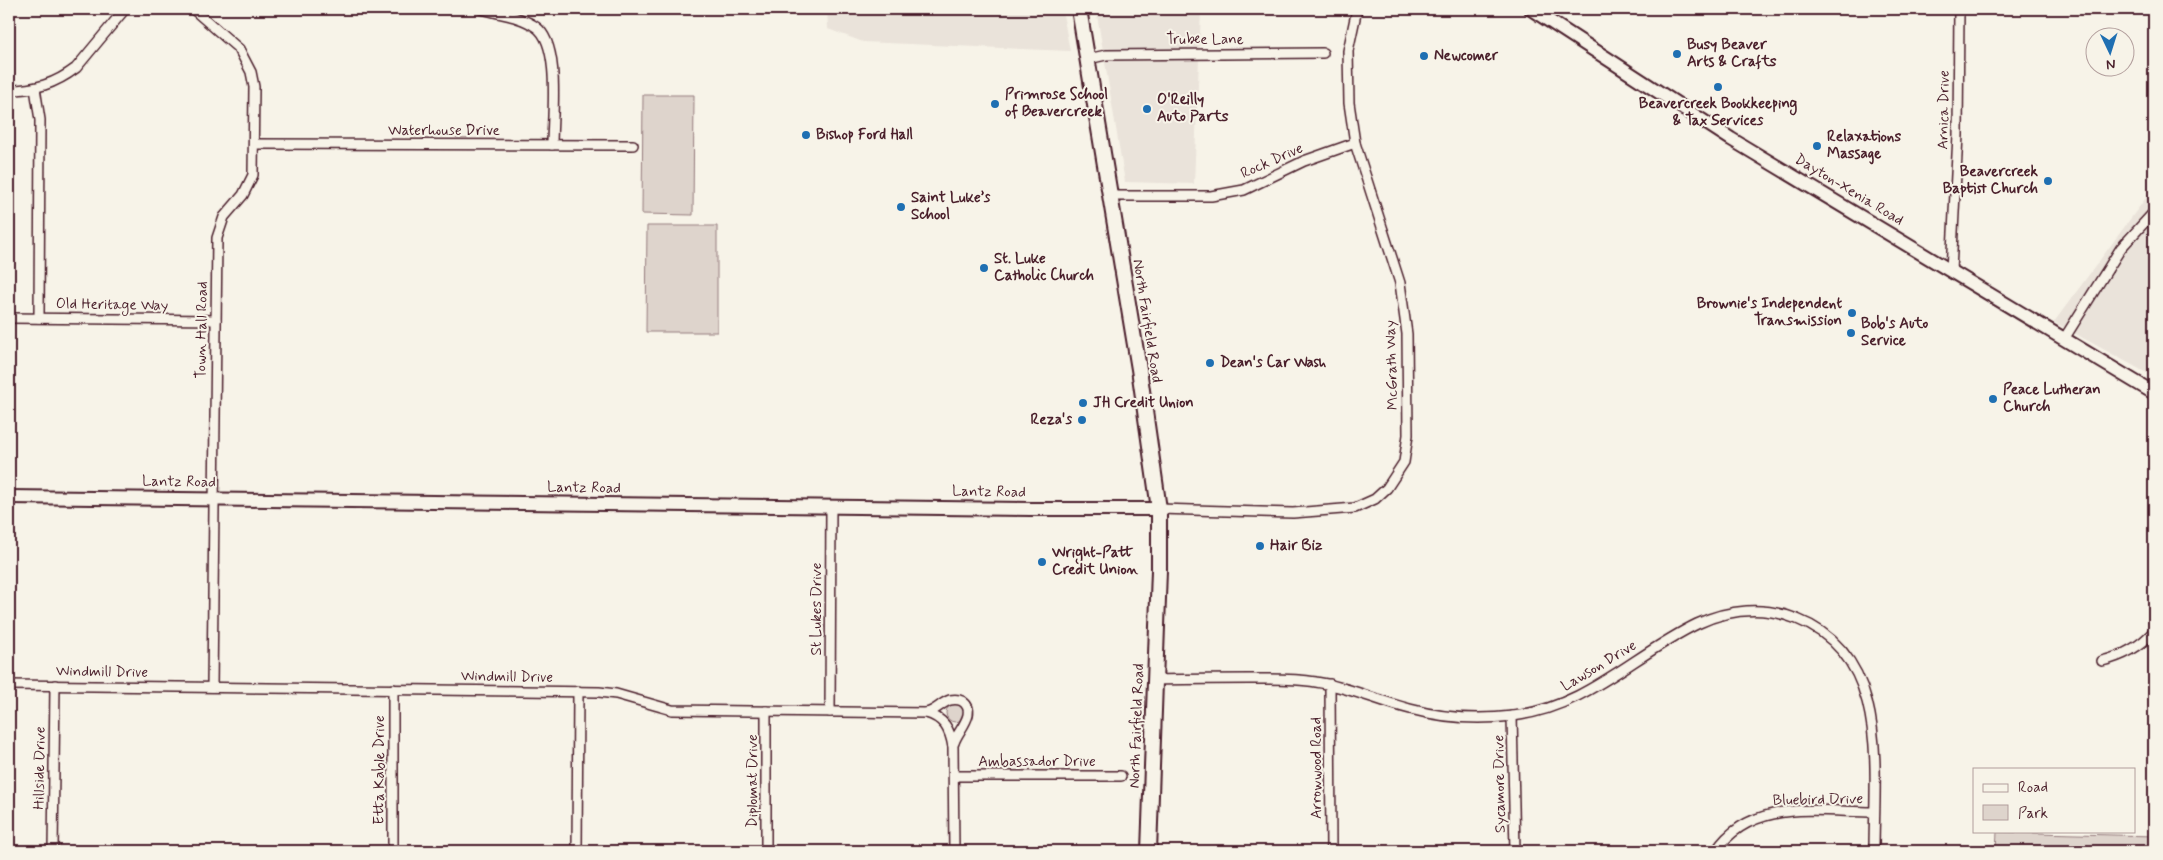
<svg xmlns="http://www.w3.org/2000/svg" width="2163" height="860" font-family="Mynerve,sans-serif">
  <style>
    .built { fill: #eae3da }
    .green { fill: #ded4cc; stroke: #947a7c }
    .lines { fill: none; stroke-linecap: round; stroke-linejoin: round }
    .street-casing { stroke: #4a1f2b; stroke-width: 12 }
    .secondary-casing { stroke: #4a1f2b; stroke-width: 16 }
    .primary-casing { stroke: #4a1f2b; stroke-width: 18 }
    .street { stroke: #f7f3e8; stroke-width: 9 }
    .secondary { stroke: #f7f3e8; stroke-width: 12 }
    .primary { stroke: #f7f3e8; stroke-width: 14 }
    .poi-dot { fill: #1f6fb2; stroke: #f7f3e8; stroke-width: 2 }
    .labels { text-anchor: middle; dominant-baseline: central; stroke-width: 4; stroke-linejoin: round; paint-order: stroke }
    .street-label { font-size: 15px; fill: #4a1f2b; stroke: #f7f3e8 }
    .poi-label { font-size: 15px; font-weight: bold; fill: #4a1f2b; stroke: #f7f3e8; text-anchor: start }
  </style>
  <rect width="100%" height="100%" fill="#f7f3e8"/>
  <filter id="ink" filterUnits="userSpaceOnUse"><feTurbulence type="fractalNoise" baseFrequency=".02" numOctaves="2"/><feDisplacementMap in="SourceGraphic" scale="10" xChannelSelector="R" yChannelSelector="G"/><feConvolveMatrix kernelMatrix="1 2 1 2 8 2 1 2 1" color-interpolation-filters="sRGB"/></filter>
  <g filter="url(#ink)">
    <g class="built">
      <polygon points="827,9 1062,9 1070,51 863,42 828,29"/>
      <polygon points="1096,9 1215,9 1201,9 1194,184 1125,182"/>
      <polygon points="2154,187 2154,377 2054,322"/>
    </g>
    <g class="green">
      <polygon points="643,95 694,95 693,215 642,214"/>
      <polygon points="647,226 717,226 717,332 646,332"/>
      <circle cx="955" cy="713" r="9"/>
      <polygon points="1997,832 2154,836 2154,851 1996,851"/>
    </g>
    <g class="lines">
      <g class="street-casing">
        <g id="street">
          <polyline points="193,9 239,49 251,72 254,87 253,175 243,195 224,217 217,238 212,687"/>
          <path d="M481,9C499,14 521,16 536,27C561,44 552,116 552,145"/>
          <polyline points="1088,59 1106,55 1323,53"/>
          <polyline points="35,88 40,120 39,318"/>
          <path d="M9,90C35,90 55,84 76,68L125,9"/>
          <polyline points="255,144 633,145"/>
          <polyline points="1109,196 1211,196 1244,190 1304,161 1355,143"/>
          <polyline points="1951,271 1958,135 1959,9"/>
          <polyline points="9,318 216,320"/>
          <polyline points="2064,339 2121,248 2154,212"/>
          <polyline points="1159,509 1293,513 1355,508 1375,499 1387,488 1404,462 1408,435 1407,334 1400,283 1355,143 1349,103 1348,51 1357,9"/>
          <path d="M2102,661C2123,656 2140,647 2154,631"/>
          <path d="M1156,680C1187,679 1219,679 1250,679C1272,679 1294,678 1316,682C1349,687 1378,701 1410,709C1443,718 1480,720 1513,716C1587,707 1633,655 1697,624C1729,609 1764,606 1797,619C1891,656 1874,770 1874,851"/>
          <polyline points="1330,684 1331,851"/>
          <path d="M9,685L599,692L616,694L672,710L926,713C944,718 950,729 953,747L954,851"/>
          <polyline points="393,689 393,851"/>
          <polyline points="830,712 831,506"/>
          <path d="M926,713C936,711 941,703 950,700C955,699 958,699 962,701C979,712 957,731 954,743"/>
          <polyline points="1512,716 1515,851"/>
          <polyline points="954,776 1121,776"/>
          <polyline points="53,851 55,685"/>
          <polyline points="577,851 578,691"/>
          <polyline points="766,851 766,711"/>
          <path d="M1716,851C1751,798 1820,812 1874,812"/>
        </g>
      </g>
      <g class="secondary-casing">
        <g id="secondary">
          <polyline points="1531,9 1731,139 2154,393"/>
          <polyline points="9,497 1031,509 1159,509"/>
        </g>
      </g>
      <g class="primary-casing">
        <polyline id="primary" points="1079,9 1139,369 1159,509 1159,570 1149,851"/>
      </g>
      <use href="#street" class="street"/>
      <use href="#secondary" class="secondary"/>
      <use href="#primary" class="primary"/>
    </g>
  </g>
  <g class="poi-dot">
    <circle cx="1677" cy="54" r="5"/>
    <circle cx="1424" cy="56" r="5"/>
    <circle cx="1718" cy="87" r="5"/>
    <circle cx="995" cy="104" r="5"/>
    <circle cx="1147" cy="109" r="5"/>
    <circle cx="806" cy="135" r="5"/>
    <circle cx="1817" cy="146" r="5"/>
    <circle cx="2048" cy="181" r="5"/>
    <circle cx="901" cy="207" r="5"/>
    <circle cx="984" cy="268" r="5"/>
    <circle cx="1852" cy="313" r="5"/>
    <circle cx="1851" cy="333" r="5"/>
    <circle cx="1210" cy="363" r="5"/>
    <circle cx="1993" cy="399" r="5"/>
    <circle cx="1083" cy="403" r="5"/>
    <circle cx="1082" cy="420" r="5"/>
    <circle cx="1260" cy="546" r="5"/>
    <circle cx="1042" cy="562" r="5"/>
  </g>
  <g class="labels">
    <g class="street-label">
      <text x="1205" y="40">Trubee Lane</text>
      <text transform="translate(1944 110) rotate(-89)">Arnica Drive</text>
      <text x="444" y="131">Waterhouse Drive</text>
      <text transform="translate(1272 161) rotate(-24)">Rock Drive</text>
      <text transform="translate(1849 190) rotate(31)">Dayton-Xenia Road</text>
      <text transform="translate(112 305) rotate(1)">Old Heritage Way</text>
      <text transform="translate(1147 321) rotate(81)">North Fairfield Road</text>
      <text transform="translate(202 330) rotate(-89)">Town Hall Road</text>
      <text transform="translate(1392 365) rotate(-92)">McGrath Way</text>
      <text transform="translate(179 482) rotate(1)">Lantz Road</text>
      <text transform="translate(584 488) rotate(1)">Lantz Road</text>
      <text transform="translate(989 492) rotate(1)">Lantz Road</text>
      <text transform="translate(817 609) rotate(-90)">St Lukes Drive</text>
      <text transform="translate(1599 666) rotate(-31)">Lawson Drive</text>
      <text transform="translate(102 672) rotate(1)">Windmill Drive</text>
      <text transform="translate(507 677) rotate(1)">Windmill Drive</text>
      <text transform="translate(1137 726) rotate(-88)">North Fairfield Road</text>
      <text x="1037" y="762">Ambassador Drive</text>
      <text transform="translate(40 768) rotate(-89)">Hillside Drive</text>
      <text transform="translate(1317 768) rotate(-90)">Arrowwood Road</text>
      <text transform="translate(380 770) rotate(-90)">Etta Kable Drive</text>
      <text transform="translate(753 781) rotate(-90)">Diplomat Drive</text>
      <text transform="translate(1500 784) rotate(-91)">Sycamore Drive</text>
      <text transform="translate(1818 800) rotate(-1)">Bluebird Drive</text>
    </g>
    <g class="poi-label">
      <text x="1687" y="45">Busy Beaver<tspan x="1687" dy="17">Arts &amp; Crafts</tspan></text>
      <text x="1434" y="56">Newcomer</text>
      <text x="1005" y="95">Primrose School<tspan x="1005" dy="17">of Beavercreek</tspan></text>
      <text x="1157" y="100">O'Reilly<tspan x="1157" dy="17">Auto Parts</tspan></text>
      <text x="1718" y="104" text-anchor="middle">Beavercreek Bookkeeping<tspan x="1718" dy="17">&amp; Tax Services</tspan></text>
      <text x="816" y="135">Bishop Ford Hall</text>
      <text x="1827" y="137">Relaxations<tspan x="1827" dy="17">Massage</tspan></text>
      <text x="2038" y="172" text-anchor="end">Beavercreek<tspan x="2038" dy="17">Baptist Church</tspan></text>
      <text x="911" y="198">Saint Luke’s<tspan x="911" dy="17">School</tspan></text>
      <text x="994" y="259">St. Luke<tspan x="994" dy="17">Catholic Church</tspan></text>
      <text x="1842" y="304" text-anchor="end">Brownie's Independent<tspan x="1842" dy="17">Transmission</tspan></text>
      <text x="1861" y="324">Bob's Auto<tspan x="1861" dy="17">Service</tspan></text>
      <text x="1220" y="363">Dean's Car Wash</text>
      <text x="2003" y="390">Peace Lutheran<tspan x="2003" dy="17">Church</tspan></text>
      <text x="1093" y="403">JH Credit Union</text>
      <text x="1072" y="420" text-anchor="end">Reza's</text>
      <text x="1270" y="546">Hair Biz</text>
      <text x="1052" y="553">Wright-Patt<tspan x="1052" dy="17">Credit Union</tspan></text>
    </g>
  </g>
  <rect width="2163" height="860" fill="none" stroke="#f7f3e8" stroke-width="30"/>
  <rect x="15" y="15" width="2133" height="830" fill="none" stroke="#4a1f2b" stroke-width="2" filter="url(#ink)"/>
  <rect x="1973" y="768" width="162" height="65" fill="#f7f3e8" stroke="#b29e9c"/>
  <rect x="1983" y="784" width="25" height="8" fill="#f7f3e8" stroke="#b29e9c"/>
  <text x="2018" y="792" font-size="15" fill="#4a1f2b">Road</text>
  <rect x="1983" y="805" width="25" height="15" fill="#ded4cc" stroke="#b29e9c"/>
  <text x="2018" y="818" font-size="15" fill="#4a1f2b">Park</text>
  <g transform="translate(2110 52) rotate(176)"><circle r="24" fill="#f7f3e8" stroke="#b29e9c"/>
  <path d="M0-4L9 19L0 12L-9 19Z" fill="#1f6fb2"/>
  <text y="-8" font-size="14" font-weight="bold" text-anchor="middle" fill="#4a1f2b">N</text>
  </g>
</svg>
